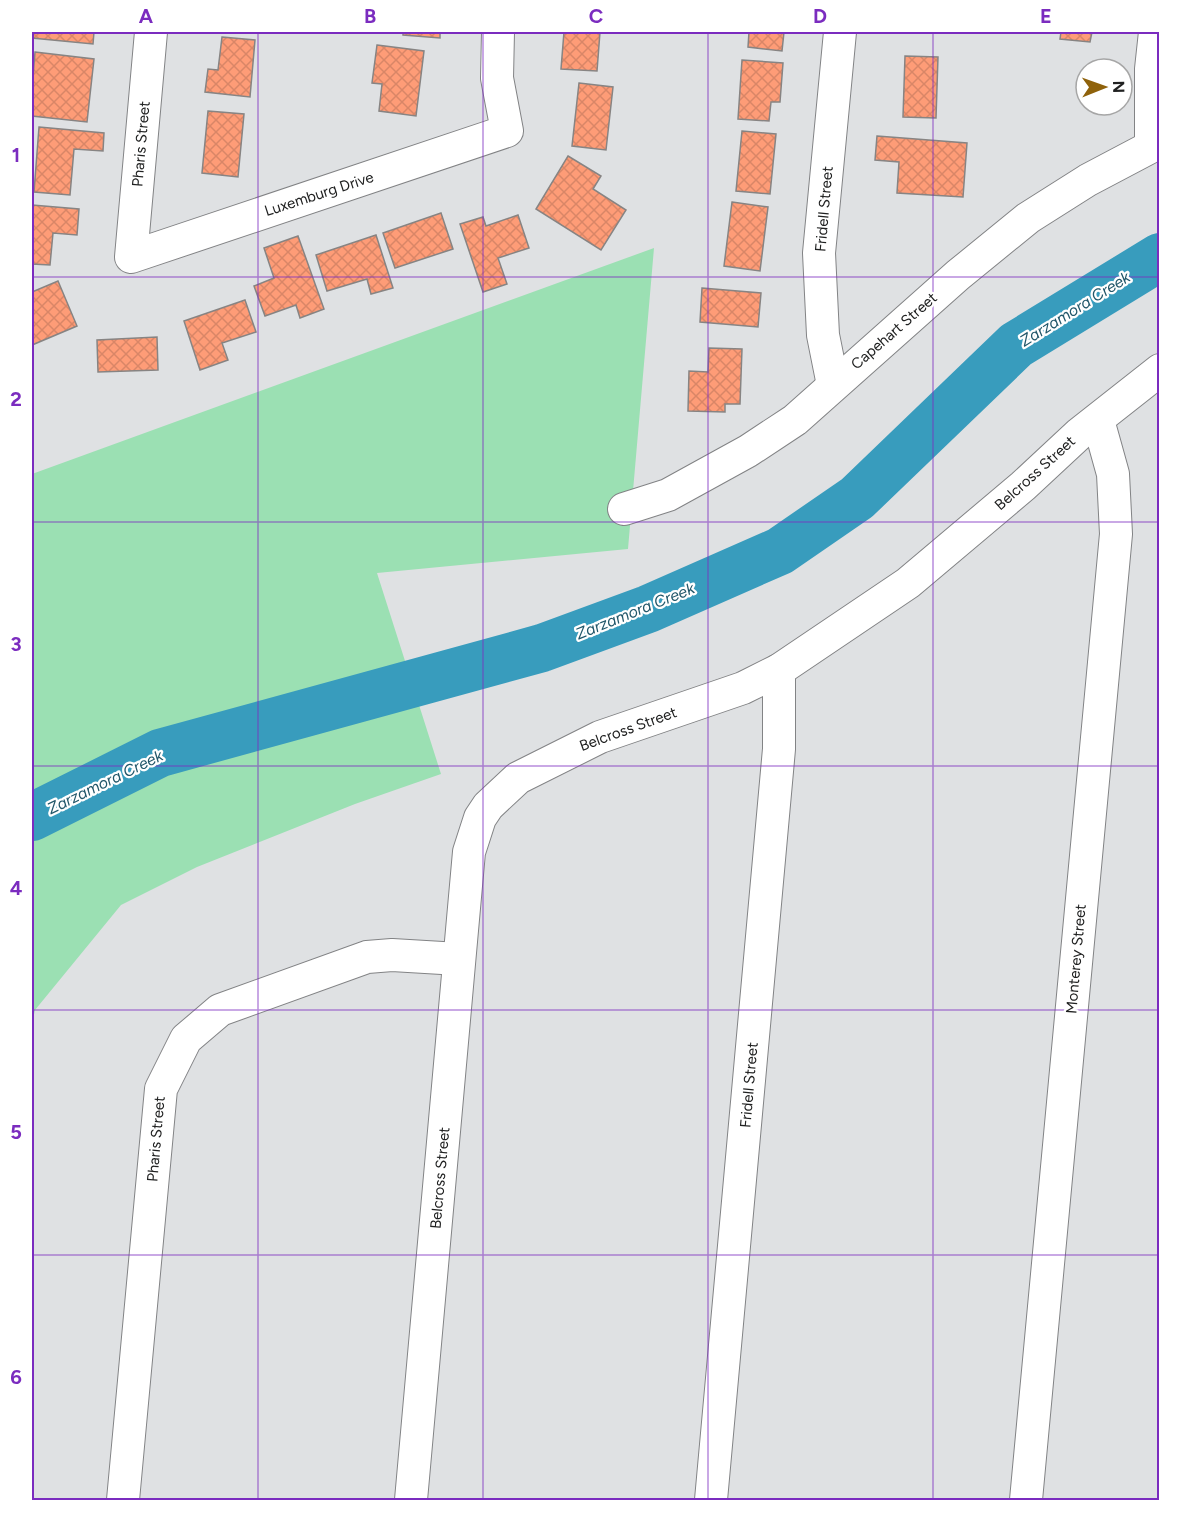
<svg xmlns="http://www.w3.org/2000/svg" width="1191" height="1532" font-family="Figtree,sans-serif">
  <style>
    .green { fill: #9be0b3 }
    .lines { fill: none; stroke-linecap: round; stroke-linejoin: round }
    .river { stroke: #389cbd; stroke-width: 48 }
    .building { fill: url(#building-cross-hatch); stroke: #878483; stroke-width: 1.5 }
    .minor-casing { stroke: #828385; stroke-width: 34 }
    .minor { stroke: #fff; stroke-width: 32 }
    .grid { fill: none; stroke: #7b2cbf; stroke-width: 1.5; stroke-opacity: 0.55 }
    .labels { text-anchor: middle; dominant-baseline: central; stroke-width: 4.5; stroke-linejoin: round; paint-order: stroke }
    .street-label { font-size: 15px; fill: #202121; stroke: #fff }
    .water-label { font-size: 16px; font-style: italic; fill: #22576a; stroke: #fff }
    .neatline { fill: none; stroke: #7b2cbf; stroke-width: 2 }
    .grid-label { font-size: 20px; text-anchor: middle; font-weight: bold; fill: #7b2cbf }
  </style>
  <defs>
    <pattern id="building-cross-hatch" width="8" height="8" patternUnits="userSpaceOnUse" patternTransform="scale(1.5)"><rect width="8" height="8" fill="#fe9c77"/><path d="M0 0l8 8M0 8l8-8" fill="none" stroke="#d98667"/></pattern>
  </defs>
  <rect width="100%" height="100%" fill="#dfe1e3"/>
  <polygon class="green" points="654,248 628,549 377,573 441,774 355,804 197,867 121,905 35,1010 32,1024 32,474"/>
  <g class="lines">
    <polyline class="river" points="32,817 160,753 542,648 648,609 780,551 857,498 1016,345 1160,257"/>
  </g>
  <g class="building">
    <polygon points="32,32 94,32 93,44 32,38"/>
    <polygon points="403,32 440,32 440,38 403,35"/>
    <polygon points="564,32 600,32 597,71 561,69"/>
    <polygon points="749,32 784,32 782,51 748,47"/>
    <polygon points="1061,32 1092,32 1090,42 1060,39"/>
    <polygon points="222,37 255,40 250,97 205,92 208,69 218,70"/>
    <polygon points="377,45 424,51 416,116 379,111 382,84 372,83"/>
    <polygon points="35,52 94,59 87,122 32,116 32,89"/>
    <polygon points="905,56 938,57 936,118 903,117"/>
    <polygon points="742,60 783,63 780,102 771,102 769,121 738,119"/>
    <polygon points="579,83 613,87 606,150 572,146"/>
    <polygon points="208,111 244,114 238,177 202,173"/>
    <polygon points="39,127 104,133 103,151 74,149 70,195 34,192"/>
    <polygon points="742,131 776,134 770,194 736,191"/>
    <polygon points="877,136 967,143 963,197 897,193 899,162 875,160"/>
    <polygon points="568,156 601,176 593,189 626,210 601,250 536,209"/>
    <polygon points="732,202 768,207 760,271 724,266"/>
    <polygon points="32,205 79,209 77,235 53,233 50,265 32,264"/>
    <polygon points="441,213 453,249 395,268 383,233"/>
    <polygon points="518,215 529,248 498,258 507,284 483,292 460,224 483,217 486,226"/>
    <polygon points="376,235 393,288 371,294 367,279 327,291 316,255"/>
    <polygon points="298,236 324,309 300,318 296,305 265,316 254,286 274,278 264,248"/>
    <polygon points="58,281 77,326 32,345 32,292"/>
    <polygon points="702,288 761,293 758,327 700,322"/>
    <polygon points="245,300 256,332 222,343 228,360 200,370 184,321"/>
    <polygon points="157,337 158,370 98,372 97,340"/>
    <polygon points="709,348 742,349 740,404 725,404 725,412 688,411 689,371 708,372"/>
  </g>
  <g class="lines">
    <g class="minor-casing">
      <g id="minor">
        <polyline points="151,32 131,257 507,131 497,78 498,32"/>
        <polyline points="1151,146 1151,69 1155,32"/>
        <polyline points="833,385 823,335 819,253 840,32"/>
        <polyline points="624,509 668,495 748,451 795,420 958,275 1028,218 1088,180 1160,142"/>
        <polyline points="123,1500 161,1089 186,1039 220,1010 367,957 392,955 459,959"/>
        <polyline points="411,1500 469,852 480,818 488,806 518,778 600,737 743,688 779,670 908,583 1023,486 1080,433 1160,370"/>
        <polyline points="711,1500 779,749 779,670"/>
        <polyline points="1026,1500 1116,534 1113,474 1098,420"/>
      </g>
    </g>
    <use href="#minor" class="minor"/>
  </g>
  <path class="grid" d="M258,32V1500M483,32V1500M708,32V1500M933,32V1500M32,277H1160M32,522H1160M32,766H1160M32,1010H1160M32,1255H1160"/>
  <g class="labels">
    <g class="street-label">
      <text transform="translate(141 144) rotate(-85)">Pharis Street</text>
      <text transform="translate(319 194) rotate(-18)">Luxemburg Drive</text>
      <text transform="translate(824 209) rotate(-85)">Fridell Street</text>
      <text transform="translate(894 331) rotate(-41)">Capehart Street</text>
      <text transform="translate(1035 473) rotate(-42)">Belcross Street</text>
      <text transform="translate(628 729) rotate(-20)">Belcross Street</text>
      <text transform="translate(1076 959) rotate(-85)">Monterey Street</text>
      <text transform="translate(749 1085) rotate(-85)">Fridell Street</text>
      <text transform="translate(156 1139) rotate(-85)">Pharis Street</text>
      <text transform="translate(440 1178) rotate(-85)">Belcross Street</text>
    </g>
    <g class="water-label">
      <text transform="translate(1075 309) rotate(-32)">Zarzamora Creek</text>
      <text transform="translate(635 611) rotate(-22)">Zarzamora Creek</text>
      <text transform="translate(105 782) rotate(-26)">Zarzamora Creek</text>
    </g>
  </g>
  <rect width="1191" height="1532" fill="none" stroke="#ffffff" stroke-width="66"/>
  <g transform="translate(1104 87) rotate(89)"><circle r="28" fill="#ffffff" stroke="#a6a6a6" stroke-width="1.5"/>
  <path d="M0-4.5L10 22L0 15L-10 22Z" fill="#8f620b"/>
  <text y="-9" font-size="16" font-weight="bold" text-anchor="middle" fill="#202121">N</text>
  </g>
  <rect x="33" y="33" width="1125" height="1466" class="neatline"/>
  <g class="grid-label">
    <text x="146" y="23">A</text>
    <text x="370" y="23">B</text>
    <text x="596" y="23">C</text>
    <text x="820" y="23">D</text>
    <text x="1046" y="23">E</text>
    <text x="16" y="162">1</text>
    <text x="16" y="406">2</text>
    <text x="16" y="651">3</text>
    <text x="16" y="895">4</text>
    <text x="16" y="1139">5</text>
    <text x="16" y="1384">6</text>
  </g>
</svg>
